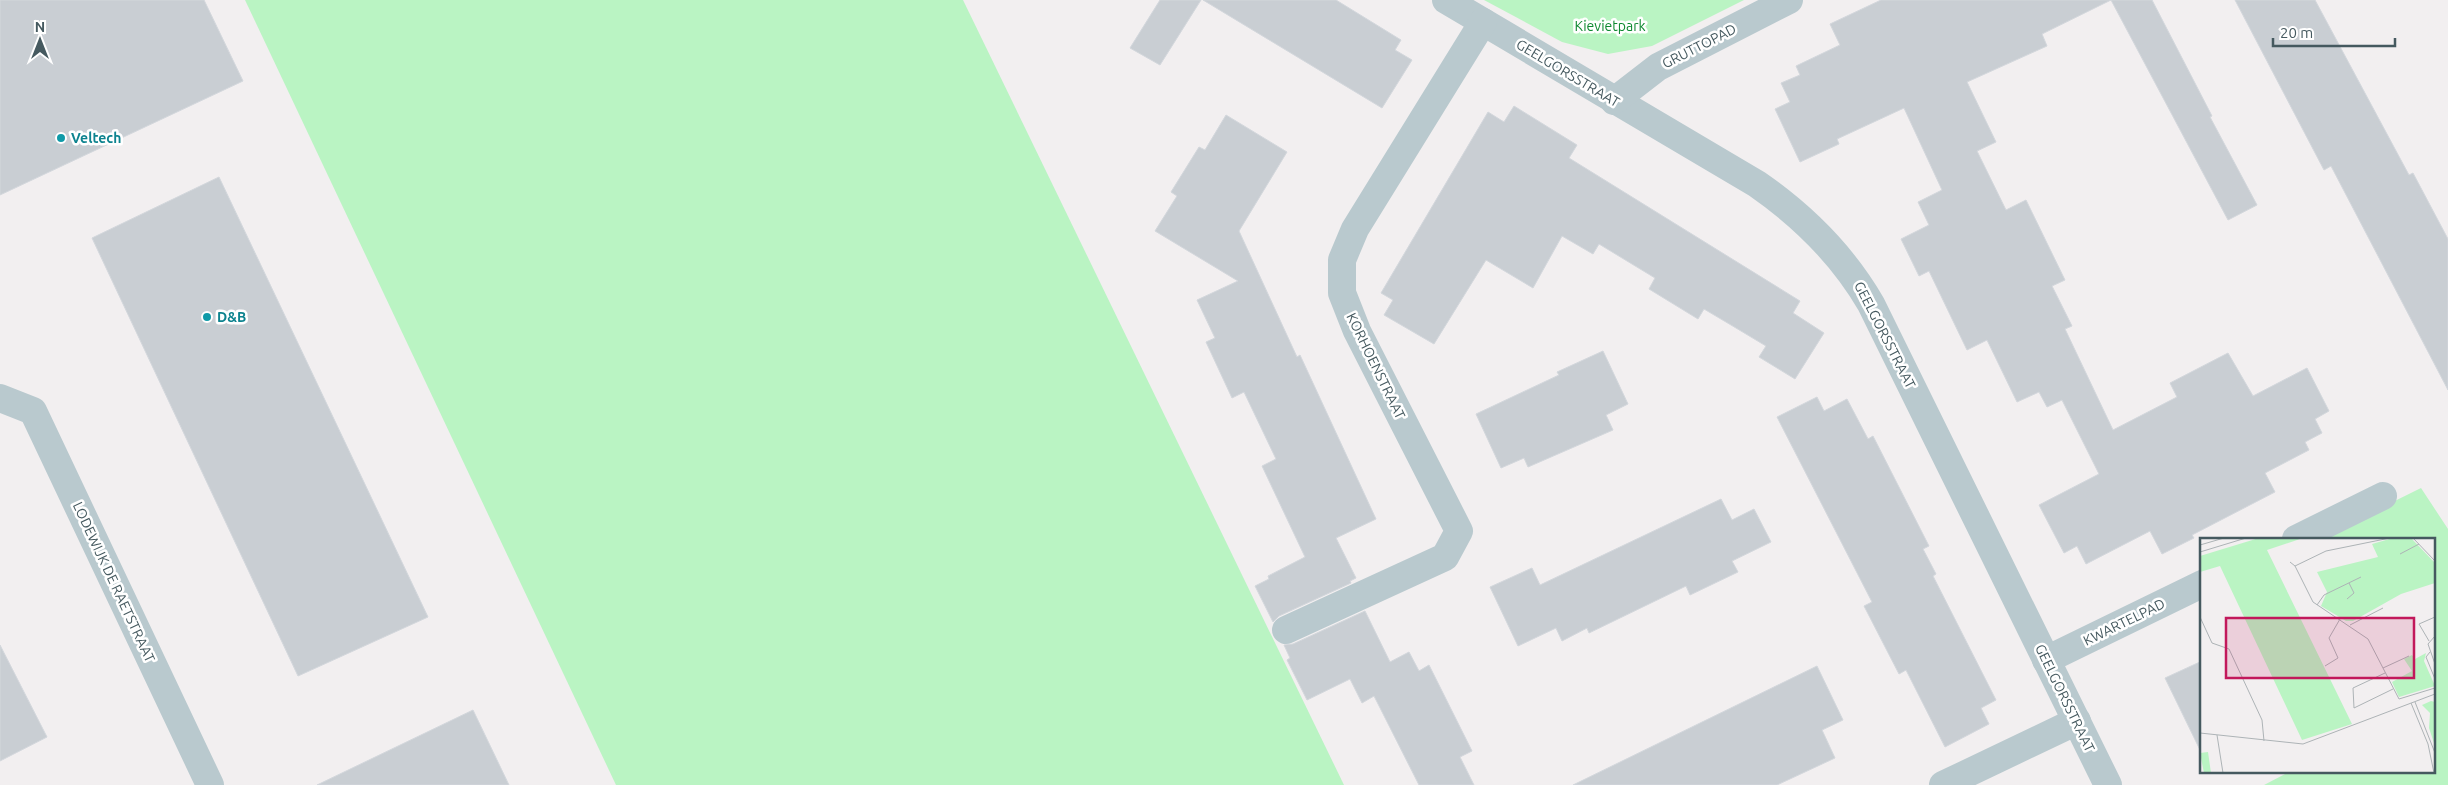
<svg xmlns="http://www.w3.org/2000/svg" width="2448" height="785" font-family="Ubuntu,sans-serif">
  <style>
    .green { fill: #baf4c3 }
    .building { fill: #c9ced3; stroke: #d3d7dc }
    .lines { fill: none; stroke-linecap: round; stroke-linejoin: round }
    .minor { stroke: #b9c9ce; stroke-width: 28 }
    .culture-dot { fill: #0f9aa8; stroke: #fff; stroke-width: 2 }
    .labels { text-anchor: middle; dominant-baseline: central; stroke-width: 5; stroke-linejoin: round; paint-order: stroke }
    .park-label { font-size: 14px; fill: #0e8930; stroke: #fff }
    .street-label { font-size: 14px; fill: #45595f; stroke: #fff }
    .culture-label { font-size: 14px; font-weight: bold; fill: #0d838f; stroke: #fff; text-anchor: start }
    .inset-road { fill: none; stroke: #adb3b6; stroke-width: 1 }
    .view { fill: #c2185b; fill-opacity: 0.15; stroke: #c2185b; stroke-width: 2.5 }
    .inset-edge { fill: none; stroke: #45595f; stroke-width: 2.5 }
  </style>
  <rect width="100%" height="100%" fill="#f2eff0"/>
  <g class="green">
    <polygon points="245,0 963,0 1344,785 616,785"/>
    <polygon points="1484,0 1744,0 1652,46 1608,54 1562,42"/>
    <polygon points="2421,488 2448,529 2448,785 2264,785 2291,771 2434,771 2434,539 2320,538"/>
  </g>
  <g class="building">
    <polygon points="0,0 204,0 243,81 0,195"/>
    <polygon points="1160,0 1201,0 1160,65 1130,48"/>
    <polygon points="1203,0 1336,0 1401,40 1395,50 1412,60 1382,108"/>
    <polygon points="1881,0 2152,0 2212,116 2210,117 2257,205 2228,220 2111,0 2042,34 2047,46 1967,82 1996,142 1977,151 2006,210 2026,200 2065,280 2052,286 2072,326 2065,329 2113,430 2177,397 2170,383 2228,353 2253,396 2307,368 2329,411 2315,419 2322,433 2305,442 2309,450 2265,473 2275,492 2192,535 2194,538 2162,554 2150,531 2086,564 2077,546 2064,553 2039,505 2099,474 2062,400 2047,407 2039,392 2017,402 1987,340 1967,350 1929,271 1919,276 1901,239 1929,225 1918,202 1942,190 1904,108 1837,139 1839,144 1800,162 1775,109 1790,102 1781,83 1800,75 1796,66 1840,45 1830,24"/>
    <polygon points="2235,0 2315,0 2409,175 2413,173 2448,239 2448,390 2331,166 2324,170"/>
    <polygon points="1514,106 1577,145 1569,158 1800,301 1793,313 1824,333 1795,379 1759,357 1766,346 1731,325 1704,309 1698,319 1649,289 1655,278 1599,244 1593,254 1562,236 1533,288 1486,260 1434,344 1384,315 1393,300 1381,293 1488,112 1504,122"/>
    <polygon points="1226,115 1287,152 1239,231 1297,357 1300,355 1376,519 1336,538 1356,578 1350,581 1351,583 1279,616 1273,622 1255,586 1269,579 1268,576 1305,557 1262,466 1276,459 1244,392 1232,398 1206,342 1215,338 1197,300 1238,281 1155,231 1177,196 1171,192 1199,147 1205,150"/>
    <polygon points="219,177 428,617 298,676 92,238"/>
    <polygon points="1603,351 1628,404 1606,415 1613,430 1528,467 1524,458 1501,468 1476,414 1559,375 1557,372"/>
    <polygon points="1817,397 1824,411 1847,399 1868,439 1873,436 1929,546 1923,549 1936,574 1933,576 1996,700 1981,708 1989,724 1945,747 1906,670 1899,674 1864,606 1872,602 1777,417"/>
    <polygon points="1721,499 1732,520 1754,509 1771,542 1732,561 1738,572 1690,595 1686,586 1589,633 1587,628 1562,641 1556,628 1518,646 1490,587 1532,568 1540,585"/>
    <polygon points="1365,611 1390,662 1409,652 1419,671 1429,665 1472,751 1460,757 1474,785 1419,785 1374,696 1362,703 1350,679 1307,700 1287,660 1290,658 1284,645 1293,644"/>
    <polygon points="0,645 47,737 0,761"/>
    <polygon points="2202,661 2202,754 2165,678"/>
    <polygon points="1817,666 1843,720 1822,730 1835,758 1777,785 1573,785"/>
    <polygon points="473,710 509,785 317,785"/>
  </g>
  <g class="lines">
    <g class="minor">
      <path d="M1446,0L1757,184C1803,216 1842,254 1871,304L2108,785"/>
      <polyline points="1614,101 1658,67 1789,0"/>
      <polyline points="0,398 33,411 210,785"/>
      <polyline points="2296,539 2383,496"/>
      <polyline points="1286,630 1445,557 1459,531 1357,331 1342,293 1342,260 1355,229 1483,22"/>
      <polyline points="2046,660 2202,584"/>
      <polyline points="1943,785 2077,721"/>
    </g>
  </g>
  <g class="culture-dot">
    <circle cx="61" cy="138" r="5"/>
    <circle cx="207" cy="317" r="5"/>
  </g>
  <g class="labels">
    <g class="park-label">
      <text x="1610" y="26">Kievietpark</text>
    </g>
    <g class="street-label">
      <text transform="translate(1699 46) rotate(-27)">GRUTTOPAD</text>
      <text transform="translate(1568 73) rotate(31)">GEELGORSSTRAAT</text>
      <text transform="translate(1885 335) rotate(63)">GEELGORSSTRAAT</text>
      <text transform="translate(1376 366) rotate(64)">KORHOENSTRAAT</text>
      <text transform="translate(114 582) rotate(65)">LODEWIJK DE RAETSTRAAT</text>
      <text transform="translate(2124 622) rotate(-26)">KWARTELPAD</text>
      <text transform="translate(2065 698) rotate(64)">GEELGORSSTRAAT</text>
    </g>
    <g class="culture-label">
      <text x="71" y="138">Veltech</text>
      <text x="217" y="317">D&amp;B</text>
    </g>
  </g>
  <g transform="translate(2200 538)">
    <rect width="235" height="235" fill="#f2eff0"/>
    <path d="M59,0H103L67,12L152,186L102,202L20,28L0,34V18ZM193,0H211L235,25V45L201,56L153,83H146L121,68L127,54L117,34L178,19L172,6ZM226,115L224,123L235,148L199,159L192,144L212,133L204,121L212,117L215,121ZM231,163L235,164V208L229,190L230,175L222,167ZM8,214L11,235H4L0,215Z" fill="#baf4c3"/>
    <path class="inset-road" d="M213,0L235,23M0,7L24,0M0,14L46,0M200,16L219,6M90,24L95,28L113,64L168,101L199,161L235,150M95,28L126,13L190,0M147,61L154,55L149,45M117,67L124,57L161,39M0,79L12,105L29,111L62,182L64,203M150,87L183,70M235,98L228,106L235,126M229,103L219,86L235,79M230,114L226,119L235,141M125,128L138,120L129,100L140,81M183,130L209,118M185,135L153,150L154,170L193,151M215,164L235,215M211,165L228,206L234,235M0,195L103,206L235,156M17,197L23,235"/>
    <path class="view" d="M26,80H214V140H26Z"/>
    <rect width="235" height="235" class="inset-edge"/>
  </g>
  <g transform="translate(40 40)" stroke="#ffffff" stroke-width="4" paint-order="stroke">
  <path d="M0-4L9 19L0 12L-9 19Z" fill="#45595f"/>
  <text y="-8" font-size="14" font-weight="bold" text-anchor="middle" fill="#45595f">N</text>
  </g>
  <path d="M2273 38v8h122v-8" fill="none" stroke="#45595f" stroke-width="2.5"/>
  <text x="2280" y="38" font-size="15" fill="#45595f" stroke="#ffffff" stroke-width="4" paint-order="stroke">20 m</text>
</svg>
